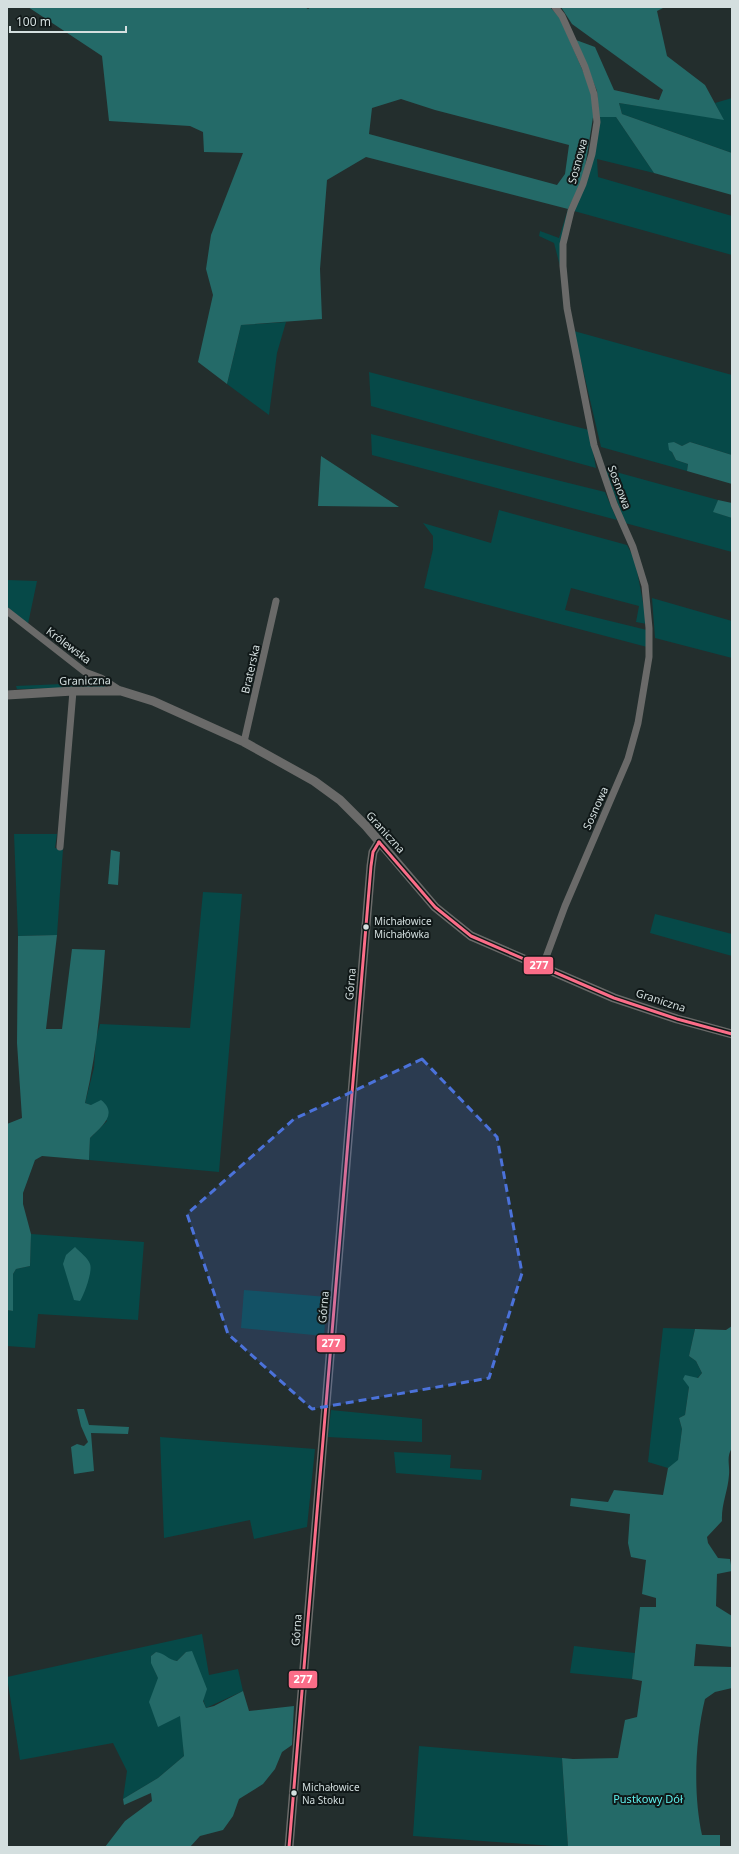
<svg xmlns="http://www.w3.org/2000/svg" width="739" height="1854" font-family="'Noto Sans',sans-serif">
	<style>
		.green { fill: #064948 }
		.forest { fill: #246a68; fill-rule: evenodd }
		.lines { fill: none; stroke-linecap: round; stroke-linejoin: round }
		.minor { stroke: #6a6a69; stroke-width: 7 }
		.tertiary { stroke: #6a6a69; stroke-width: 9 }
		.bus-1-casing { stroke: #101818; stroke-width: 6 }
		.bus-1 { stroke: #fb6d88; stroke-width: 3 }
		.marked { fill: #4b72da; fill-opacity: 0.2; stroke: #4b72da; stroke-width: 3; stroke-dasharray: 8 5; stroke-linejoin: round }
		.bus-dot { fill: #d4dfdf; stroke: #101818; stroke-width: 1.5 }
		.labels { text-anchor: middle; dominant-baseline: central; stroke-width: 4; stroke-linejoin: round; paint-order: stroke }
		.bus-label { font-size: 10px; fill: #d4dfdf; stroke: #101818; text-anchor: start }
		.street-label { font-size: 11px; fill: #d4dfdf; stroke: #101818 }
		.park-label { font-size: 11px; fill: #5ff0ed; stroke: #101818 }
		.line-badge { stroke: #101818; stroke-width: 1.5 }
		.badge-label { font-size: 11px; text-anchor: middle; font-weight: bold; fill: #fff }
	</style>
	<rect width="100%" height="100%" fill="#232e2d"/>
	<g class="green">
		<polygon points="732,98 732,153 622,114 619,103 723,119 715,103"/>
		<polygon points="599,117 616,117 654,173 597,159 598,177 732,216 732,255 574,211"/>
		<polygon points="568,209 570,210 561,270 554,243 539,236 540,231 559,238"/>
		<polygon points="286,322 277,353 269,415 227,384 241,325"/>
		<polygon points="574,331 732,375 732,455 690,442 682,446 674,442 672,452 676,460 688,464 687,471 601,447"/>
		<polygon points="369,372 589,430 596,468 371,406"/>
		<polygon points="371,434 605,492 617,520 372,455"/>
		<polygon points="605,469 718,500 714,512 732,518 732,552 625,523"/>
		<polygon points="499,510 627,545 635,560 647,624 636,622 639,606 571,588 565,610 647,630 647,647 424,588 433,549 433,536 423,523 491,543"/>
		<polygon points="7,580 37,581 28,624 7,607"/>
		<polygon points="652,598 732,621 732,658 655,638"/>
		<polygon points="85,677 104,684 105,687 17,689 16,686 86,683"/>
		<polygon points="14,834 57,834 55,848 63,849 57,935 18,936"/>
		<polygon points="203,892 242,894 219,1172 89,1160 90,1138 107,1121 91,1105 85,1103 94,1068 96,1038 100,1024 190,1028"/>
		<polygon points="655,914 732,934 732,956 650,933"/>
		<polygon points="31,1234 144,1242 138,1320 38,1314 35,1348 7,1346 7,1310 13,1311 13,1274 16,1269 30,1266"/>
		<polygon points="244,1290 327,1297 324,1336 241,1328"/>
		<polygon points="663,1328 695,1329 689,1356 696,1361 702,1373 689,1387 685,1415 679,1418 682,1429 678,1461 668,1468 648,1462"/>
		<polygon points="331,1410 422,1419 422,1442 328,1437"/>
		<polygon points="160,1437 315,1449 307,1527 254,1539 250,1520 164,1538"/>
		<polygon points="394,1452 451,1455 450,1468 482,1470 481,1480 396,1473"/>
		<path d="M202,1634L209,1675L238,1669L243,1691L206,1708L186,1652L177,1661L171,1660L156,1652L151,1656C153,1678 172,1695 180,1715C184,1727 183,1743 184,1756L158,1778L123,1799L127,1771L113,1743L20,1760L7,1677Z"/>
		<polygon points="574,1646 635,1653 632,1679 570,1673"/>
		<polygon points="419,1746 562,1758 568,1847 413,1836"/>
	</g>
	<g class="forest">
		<path d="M28,7H305L308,9L311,7H550L560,18L592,92L594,111L583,180L568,209L366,157L327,180L320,269L322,319L241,325L227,384L198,362L213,295L206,269L211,235L243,153L204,152L203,132L190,126L109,121L102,56ZM401,99L435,110L569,145L565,174L557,185L369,134L372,108Z"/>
		<polygon points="561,7 665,7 657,11 667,56 705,85 724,120 619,103 622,114 732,153 732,195 654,173 616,117 599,117 597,91 576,40 595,47 614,90 659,100 663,90 572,24"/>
		<polygon points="674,442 682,446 690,442 732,455 732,484 687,471 688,464 676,460 672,452 669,450 668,443"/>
		<polygon points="321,456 399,507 318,506"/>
		<polygon points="718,500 732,503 732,518 713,512"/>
		<polygon points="111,850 120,852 118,885 108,884"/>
		<path d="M57,935L46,1029H62L72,949L105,950C101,1002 97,1052 85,1103L91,1105L101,1100C119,1114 101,1127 90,1138L89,1160L42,1156L35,1160L23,1193V1204L31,1234L30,1266L16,1269L13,1274V1311L7,1310V1124L22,1118L17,1043L18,936Z"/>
		<path d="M75,1247C80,1252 88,1258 90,1264C93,1271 84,1295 80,1301L74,1300L63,1264L66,1255Z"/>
		<path d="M732,1326V1448C726,1457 730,1465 729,1475C728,1491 721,1505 722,1521L707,1537L708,1543L718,1558L730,1559L732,1571L717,1574L716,1606L732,1616V1647L696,1644L694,1666L732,1667V1688L715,1692L705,1699C695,1740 693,1794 702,1835H720V1847H568L562,1758L573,1759L618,1758L625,1720L637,1717L642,1681L632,1679L640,1607H656V1598L642,1594L646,1560L631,1557L628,1543L630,1514L570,1506L571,1498L608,1502L614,1490L663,1495L668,1468L678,1460L682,1429L679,1418L685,1415L689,1387L683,1379L685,1375L698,1378L702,1373L696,1361L689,1356L695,1329L726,1330Z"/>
		<polygon points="77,1409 84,1409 89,1425 129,1427 128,1434 91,1433 94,1471 74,1474 71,1447 77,1444 84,1446 88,1442 81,1426"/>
		<path d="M192,1651L207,1689L203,1701L206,1708L214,1706L243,1691L249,1711L294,1706L292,1745L282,1752L275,1769L263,1784L239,1799L233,1816L223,1830L200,1836L190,1847H105L125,1821L152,1801L151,1793L124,1805L123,1799L158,1778L184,1756L180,1716L158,1727L149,1702L158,1678L151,1663V1656L156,1652C165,1653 168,1660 177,1661L186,1652Z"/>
	</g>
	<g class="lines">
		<g class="minor">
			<polyline points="7,611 85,672 101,678 121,691"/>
			<polyline points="244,742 276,601"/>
			<polyline points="60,847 73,691"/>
			<polyline points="542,968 565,906 628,759 638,723 649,657 649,628 645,586 633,547 614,504 594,445 567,308 563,266 563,244 571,211 583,184 592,154 597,122 594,94 585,67 562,16 555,7"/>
		</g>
		<g class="tertiary">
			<polyline points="7,695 73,691 121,691 153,701 244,742 314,781 340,800 366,826 435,907 471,936 614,998 677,1019 732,1034"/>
			<polyline points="289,1847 371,866 373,852 379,842"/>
		</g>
		<defs>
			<g id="bus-1">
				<polyline points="379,842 435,907 471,936 614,998 677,1019 732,1034"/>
				<polyline points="289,1847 371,866 373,852 379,842"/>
			</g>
		</defs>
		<use href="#bus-1" class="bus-1-casing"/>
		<use href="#bus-1" class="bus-1"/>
	</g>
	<path class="marked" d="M422,1059L497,1137L522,1273L489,1378L312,1409L228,1334L187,1214L294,1119Z"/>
	<g class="bus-dot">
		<circle cx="366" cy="927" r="3.5"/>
		<circle cx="294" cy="1793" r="3.5"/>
	</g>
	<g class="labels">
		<g class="bus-label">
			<text x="374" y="921">Michałowice<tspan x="374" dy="13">Michałówka</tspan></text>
			<text x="302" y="1787">Michałowice<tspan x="302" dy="13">Na Stoku</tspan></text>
		</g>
		<g class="street-label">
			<text transform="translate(577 161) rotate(-75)">Sosnowa</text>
			<text transform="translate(620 487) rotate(69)">Sosnowa</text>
			<text transform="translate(69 645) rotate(37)">Królewska</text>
			<text transform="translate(250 669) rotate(-77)">Braterska</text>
			<text transform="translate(85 680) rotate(-1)">Graniczna</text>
			<text transform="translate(595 808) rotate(-66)">Sosnowa</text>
			<text transform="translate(386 832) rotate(48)">Graniczna</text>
			<text transform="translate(350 984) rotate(-85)">Górna</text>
			<text transform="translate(661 1000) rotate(18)">Graniczna</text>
			<text transform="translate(323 1307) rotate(-85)">Górna</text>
			<text transform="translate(296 1630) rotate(-86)">Górna</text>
		</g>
		<g class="park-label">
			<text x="648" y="1798">Pustkowy Dół</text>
		</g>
	</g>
	<g class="line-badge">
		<rect x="523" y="956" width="31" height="19" rx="4" fill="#fb6d88"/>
		<rect x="316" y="1334" width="30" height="19" rx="4" fill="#fb6d88"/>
		<rect x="288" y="1670" width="30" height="19" rx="4" fill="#fb6d88"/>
	</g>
	<g class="badge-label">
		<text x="539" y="969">277</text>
		<text x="331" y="1347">277</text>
		<text x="303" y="1683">277</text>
	</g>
	<rect width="739" height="1854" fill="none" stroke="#d4dfdf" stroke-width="16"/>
	<path d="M10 26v6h116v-6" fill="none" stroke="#d4dfdf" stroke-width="2"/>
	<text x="16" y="26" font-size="12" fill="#d4dfdf" stroke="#101818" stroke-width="3" paint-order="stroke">100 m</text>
</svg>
